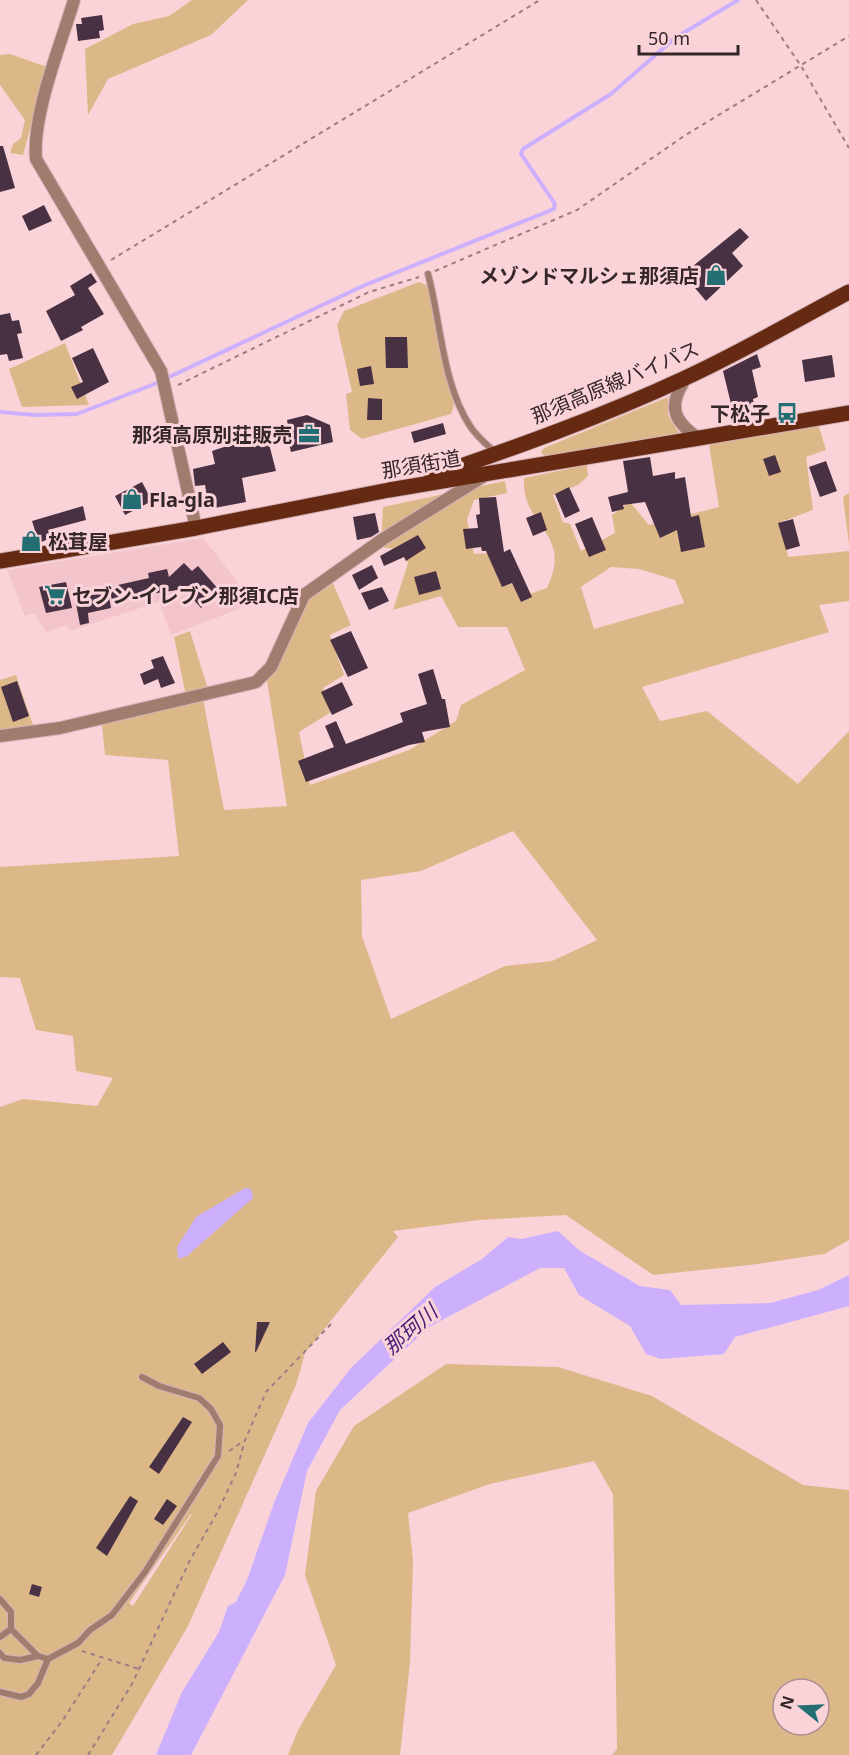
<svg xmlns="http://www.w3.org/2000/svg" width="849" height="1755" font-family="'Noto Sans','Noto Sans JP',sans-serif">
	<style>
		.built { fill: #f4c4cc }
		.green { fill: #dcb889; fill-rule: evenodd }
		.water { fill: #ccb0fd }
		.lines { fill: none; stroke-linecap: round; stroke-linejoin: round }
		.stream { stroke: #ccb0fd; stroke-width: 4 }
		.building { fill: #493144 }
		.lane-casing { stroke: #d3b0b6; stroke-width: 8 }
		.street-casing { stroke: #d3b0b6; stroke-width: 14 }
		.primary-casing { stroke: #d3b0b6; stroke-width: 17 }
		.path { stroke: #997e83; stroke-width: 2; stroke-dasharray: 4.5 4.5; stroke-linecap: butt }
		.lane { stroke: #a07c6f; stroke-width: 6 }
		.street { stroke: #a07c6f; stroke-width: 12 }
		.primary { stroke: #662a13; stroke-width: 15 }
		.labels { text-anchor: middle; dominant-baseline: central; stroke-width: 6; stroke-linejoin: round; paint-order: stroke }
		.poi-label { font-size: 20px; font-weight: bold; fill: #352629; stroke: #fad3d9; text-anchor: end }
		.street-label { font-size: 20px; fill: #352629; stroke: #fad3d9 }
		.water-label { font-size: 21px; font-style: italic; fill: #471e75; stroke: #fad3d9 }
	</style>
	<rect width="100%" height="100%" fill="#fad3d9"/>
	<polygon class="built" points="203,538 235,579 249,605 171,635 159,602 70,631 66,625 46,632 34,613 25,616 7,570"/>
	<g class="green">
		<polygon points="192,0 248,0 211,35 108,79 88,115 85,49 133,24 169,16"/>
		<polygon points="10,54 47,67 23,155 10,153 13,144 21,138 25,120 0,85 0,55"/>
		<polygon points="419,282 428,286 454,405 451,414 362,439 350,430 346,394 352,392 337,325 344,311"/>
		<polygon points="65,343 89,405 22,407 9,369"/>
		<polygon points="668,397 668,415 679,433 546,458 541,452 544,448"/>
		<path d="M798,426L819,427L826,450L806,457L813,510L781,522L788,557L849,551V601L819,605L829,632L642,687L660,721L707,711L798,784L849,731V1240L824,1254L750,1265L653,1275L566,1215L479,1220L393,1231L398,1237L305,1353L296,1385L187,1628L112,1755H0V1107L23,1099L97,1106L113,1078L76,1071L73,1036L36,1030L20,978L0,977V867L179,856L168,760L105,755L102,725L121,717L187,701L174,637L190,631L207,686L203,699L224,810L287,806L267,681L308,598L332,581L351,625L330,635L344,675L323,688L331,712L299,732L310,785L409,750L456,721L461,705L525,670L507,627H458L441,596L393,610L408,563L400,550L381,547L383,507L505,481L507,493L474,500L467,520L474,554L491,553L521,597L547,588C574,531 521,528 524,478L587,465L588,476L578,485L553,495L563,522L570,524L581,551L615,533L612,515L630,502L649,525L719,507L709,445L737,435ZM611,567L639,569L675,580L684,603L594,629L581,587ZM513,831L597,940L552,961L505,966L391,1019L362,936L361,880L421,871ZM191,1514H192L133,1606L129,1603Z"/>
		<polygon points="849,493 849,545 843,497"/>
		<polygon points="16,675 34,728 0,733 0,680"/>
		<path d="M446,1364L558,1367L652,1396L803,1485L849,1490V1755H612L617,1749L613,1494L594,1461L490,1484L408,1513L413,1560L410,1663L400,1755H288L298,1730L336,1665L305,1575L316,1491L354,1426ZM783,1689H819V1725H783Z"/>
	</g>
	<g class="water">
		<polygon points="245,1188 251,1189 253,1198 187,1256 178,1259 177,1247 196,1217"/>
		<polygon points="558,1231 580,1251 640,1286 670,1290 681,1305 770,1303 818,1290 849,1275 849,1306 735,1337 724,1354 661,1359 646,1354 630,1326 579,1295 564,1268 540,1268 429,1327 340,1410 307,1471 285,1575 191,1755 156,1755 182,1692 219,1632 228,1606 236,1602 247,1580 274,1503 308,1423 351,1368 435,1287 482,1259 508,1237 521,1239"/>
	</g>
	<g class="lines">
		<polyline class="stream" points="0,412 35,415 77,414 152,385 365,285 554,209 555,204 521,154 523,149 611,94 675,38 738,0"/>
	</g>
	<g class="building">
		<polygon points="102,15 104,30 99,31 100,38 78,41 76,24 82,24 81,18"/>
		<polygon points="0,146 3,146 15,188 0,192"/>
		<polygon points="44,205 52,221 29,231 22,216"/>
		<polygon points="740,228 749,237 732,253 743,266 706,301 695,288 700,283 688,270"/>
		<polygon points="91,273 97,282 88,288 104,314 81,327 83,330 61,341 46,311 75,295 70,286"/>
		<polygon points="10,313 12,321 19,320 22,333 17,334 23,358 9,361 7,354 0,355 0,315"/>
		<polygon points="385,337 407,337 408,368 386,368"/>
		<polygon points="93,348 109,382 77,399 71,387 83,382 72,358"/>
		<polygon points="757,354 761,367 752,370 758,397 753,399 756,416 742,419 738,406 732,408 723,371"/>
		<polygon points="832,355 835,377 805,382 802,360"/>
		<polygon points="371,366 374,384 360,386 357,369"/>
		<polygon points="368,398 382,399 382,420 367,420"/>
		<polygon points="307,415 330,425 333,442 291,452 285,426 288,426 287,420"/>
		<polygon points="443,423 446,434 414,443 411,432"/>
		<polygon points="268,440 276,471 242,478 246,502 209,509 205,485 195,486 193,469 215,464 212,451 227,446"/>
		<polygon points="775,455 781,472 769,476 763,459"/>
		<polygon points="650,457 653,476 675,472 675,479 685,477 691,517 699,515 705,547 681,552 677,530 660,538 645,502 623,505 624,509 612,512 608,497 628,492 623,461"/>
		<polygon points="826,461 837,491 820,497 809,467"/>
		<polygon points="142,482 152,501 125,515 115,496"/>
		<polygon points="569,487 580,511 565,518 555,494"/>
		<polygon points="496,497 504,552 510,549 532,597 521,602 512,583 502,587 486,551 482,551 481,547 466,549 463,529 478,528 476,515 480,514 479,498"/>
		<polygon points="83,506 86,520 48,530 51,538 39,543 32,521"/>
		<polygon points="541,512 547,530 533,536 526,518"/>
		<polygon points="375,513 379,532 371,537 357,540 353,517"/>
		<polygon points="592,517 606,550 589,557 575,524"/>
		<polygon points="793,519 800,546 786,550 778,523"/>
		<polygon points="418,535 426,548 406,561 404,557 384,566 380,556"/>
		<polygon points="184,563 192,571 198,566 220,591 201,608 184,589 112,600 109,587 149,578 148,573 167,569 169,577"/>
		<polygon points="372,565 378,578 359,590 352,575"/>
		<polygon points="436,571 441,589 419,595 414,577"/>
		<polygon points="66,582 72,608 46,613 39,587"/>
		<polygon points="382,587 389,601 369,610 361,593"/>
		<polygon points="108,592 111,608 88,613 89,623 80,625 75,598"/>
		<polygon points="351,631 368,668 348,677 330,640"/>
		<polygon points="163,656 175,683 161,688 158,679 144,685 140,674 154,668 151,660"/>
		<polygon points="433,669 442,699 445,699 450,727 422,732 425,742 409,745 306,782 298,761 334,747 325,726 336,721 346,744 403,722 400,713 427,704 418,674"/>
		<polygon points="17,681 29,716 13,722 1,687"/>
		<polygon points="342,682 353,705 332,715 321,692"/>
		<polygon points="257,1322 270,1322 256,1352 255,1352"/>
		<polygon points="223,1342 231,1352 202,1374 194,1364"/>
		<polygon points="183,1417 192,1422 159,1474 149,1467"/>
		<polygon points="130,1496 138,1501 107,1556 96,1548"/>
		<polygon points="167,1499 177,1506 163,1525 154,1519"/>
		<polygon points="32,1584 42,1587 39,1597 29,1594"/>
	</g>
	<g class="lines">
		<defs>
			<g id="lane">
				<path d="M428,274C441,322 442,383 470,426C476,436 487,445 496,453"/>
				<polyline points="0,1599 11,1612 11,1629 38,1656 48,1659"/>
				<polyline points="0,1637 11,1629"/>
				<polyline points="0,1653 4,1658 20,1660 38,1656"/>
				<polyline points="0,1692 21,1697 29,1694 38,1683 48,1659 78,1643 90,1630 112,1615 145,1572 218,1456 220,1425 211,1409 199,1398 159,1386 142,1377"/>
			</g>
			<g id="street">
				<path d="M74,0C61,44 32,114 36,159L161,371L196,528"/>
				<path d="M686,378C668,405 672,420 698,438"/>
				<polyline points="0,736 60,728 256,682 271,667 304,595 383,539 484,476"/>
			</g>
			<g id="primary">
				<path d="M432,476C517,447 601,417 683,379C740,353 794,321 849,292"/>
				<polyline points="0,561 196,528 389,490 849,413"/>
			</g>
		</defs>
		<use href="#lane" class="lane-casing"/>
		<use href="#street" class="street-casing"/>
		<use href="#primary" class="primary-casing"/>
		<g class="path">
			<polyline points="756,0 801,66 849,148"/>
			<polyline points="111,260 540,0"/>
			<polyline points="435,271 577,210 684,136 849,36"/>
			<polyline points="178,385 369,292 419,277"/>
			<polyline points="229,1451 244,1441"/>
			<polyline points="82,1651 139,1669"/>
			<polyline points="36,1755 63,1720 102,1659"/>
			<polyline points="88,1755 132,1684 190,1560 217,1513 236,1473 245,1440 266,1392 331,1324"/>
		</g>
		<use href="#lane" class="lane"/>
		<use href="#street" class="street"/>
		<use href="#primary" class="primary"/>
	</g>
	<defs>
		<symbol id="shop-bare" viewBox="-9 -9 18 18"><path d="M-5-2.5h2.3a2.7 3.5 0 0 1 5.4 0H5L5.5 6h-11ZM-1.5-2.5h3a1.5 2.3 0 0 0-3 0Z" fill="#226e72" stroke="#fad3d9" stroke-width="2.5" paint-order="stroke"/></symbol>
		<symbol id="bus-bare" viewBox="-9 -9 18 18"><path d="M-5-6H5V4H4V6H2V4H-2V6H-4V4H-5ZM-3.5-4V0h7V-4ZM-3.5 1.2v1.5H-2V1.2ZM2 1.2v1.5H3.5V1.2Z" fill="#226e72" stroke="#fad3d9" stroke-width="2.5" paint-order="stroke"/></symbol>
		<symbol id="office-bare" viewBox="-9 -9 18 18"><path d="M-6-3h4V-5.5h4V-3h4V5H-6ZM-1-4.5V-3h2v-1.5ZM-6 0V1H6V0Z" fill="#226e72" stroke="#fad3d9" stroke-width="2.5" paint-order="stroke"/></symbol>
		<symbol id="supermarket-bare" viewBox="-9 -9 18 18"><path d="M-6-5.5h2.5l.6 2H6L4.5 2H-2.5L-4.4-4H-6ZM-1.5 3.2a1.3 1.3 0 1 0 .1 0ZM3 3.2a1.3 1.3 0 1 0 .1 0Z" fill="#226e72" stroke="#fad3d9" stroke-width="2.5" paint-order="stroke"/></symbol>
	</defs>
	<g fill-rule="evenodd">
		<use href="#shop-bare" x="701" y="260" width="30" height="30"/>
		<use href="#bus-bare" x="772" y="398" width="30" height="30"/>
		<use href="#office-bare" x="294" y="419" width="30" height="30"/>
		<use href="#shop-bare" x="117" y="484" width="30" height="30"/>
		<use href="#shop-bare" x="16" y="526" width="30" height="30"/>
		<use href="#supermarket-bare" x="40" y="580" width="30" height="30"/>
	</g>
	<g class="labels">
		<g class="poi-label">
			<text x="699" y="275">メゾンドマルシェ那須店</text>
			<text x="770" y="413">下松子</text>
			<text x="292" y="434">那須高原別荘販売</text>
			<text x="149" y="499" text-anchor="start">Fla-gla</text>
			<text x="48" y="541" text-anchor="start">松茸屋</text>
			<text x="72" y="595" text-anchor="start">セブン-イレブン那須IC店</text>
		</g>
		<g class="street-label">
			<text transform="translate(615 382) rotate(-23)">那須高原線バイパス</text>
			<text transform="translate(421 464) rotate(-10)">那須街道</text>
		</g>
		<g class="water-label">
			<text transform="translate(410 1329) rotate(-41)">那珂川</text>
		</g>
	</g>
	<g transform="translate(801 1707) rotate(288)"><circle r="28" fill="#fad3d9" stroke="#ab8e93" stroke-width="1.5"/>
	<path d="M0-4.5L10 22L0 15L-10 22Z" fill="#226e72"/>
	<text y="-9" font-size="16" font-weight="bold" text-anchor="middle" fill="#352629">N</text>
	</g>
	<path d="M639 45v9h99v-9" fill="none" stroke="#352629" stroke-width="3"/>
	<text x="648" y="45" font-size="18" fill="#352629" stroke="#fad3d9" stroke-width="4.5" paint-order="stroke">50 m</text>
</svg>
